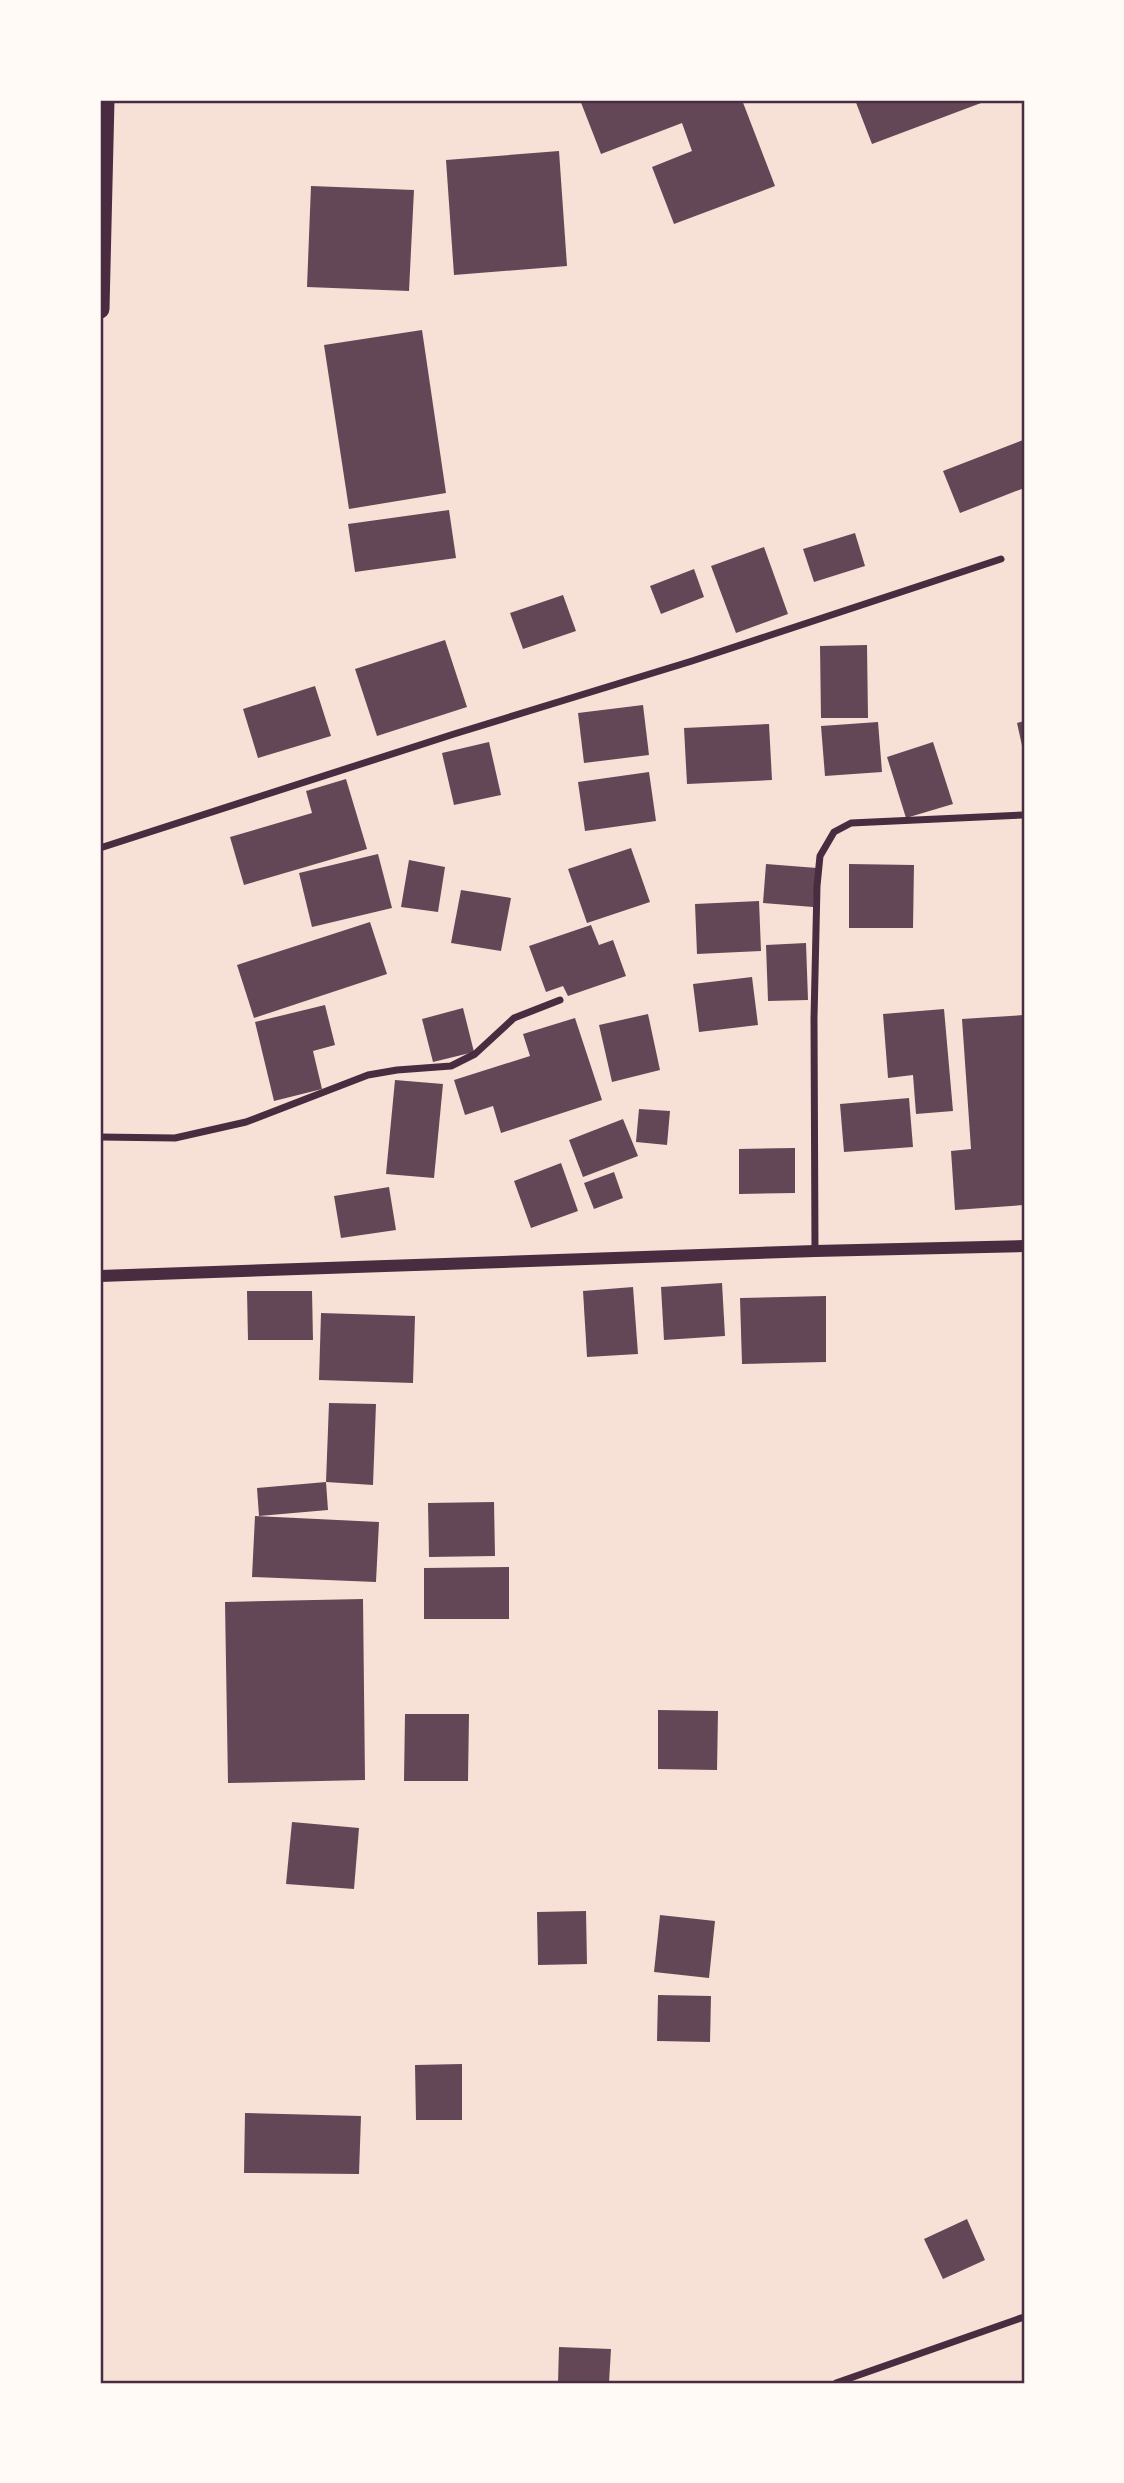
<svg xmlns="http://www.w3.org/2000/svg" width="1124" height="2483" font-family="'IBM Plex Serif',serif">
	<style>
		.building { fill: #644757 }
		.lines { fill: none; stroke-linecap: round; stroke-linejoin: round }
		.minor { stroke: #4a2c40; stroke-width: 7 }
		.tertiary { stroke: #4a2c40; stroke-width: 12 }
		.trunk { stroke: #4a2c40; stroke-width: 19 }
		.neatline { fill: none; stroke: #4a2c40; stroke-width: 2.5 }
	</style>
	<rect width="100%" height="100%" fill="#f7e1d7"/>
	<g class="building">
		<polygon points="580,100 742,100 775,186 674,224 652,167 692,151 682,123 601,154"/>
		<polygon points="855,100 989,100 872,144"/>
		<polygon points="559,151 567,266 454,275 446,160"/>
		<polygon points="311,186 414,190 409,291 307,287"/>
		<polygon points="422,330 446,493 349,509 324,345"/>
		<polygon points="1023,440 1024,488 960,513 943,471"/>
		<polygon points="449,510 456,558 355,572 348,524"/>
		<polygon points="855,533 865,566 814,582 803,549"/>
		<polygon points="764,547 788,614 736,633 711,566"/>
		<polygon points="694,569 704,597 661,614 650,586"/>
		<polygon points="563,595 576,631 523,649 510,613"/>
		<polygon points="445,640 467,707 377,736 355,669"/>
		<polygon points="867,645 868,718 821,718 820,646"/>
		<polygon points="315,686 331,736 258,758 243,709"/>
		<polygon points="643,705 649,755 584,763 578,713"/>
		<polygon points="1024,721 1024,750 1023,750 1017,723"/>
		<polygon points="878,722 882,772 825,776 821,726"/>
		<polygon points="769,724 772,780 687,784 684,728"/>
		<polygon points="489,742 501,795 454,805 442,753"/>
		<polygon points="933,742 953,804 906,818 887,757"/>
		<polygon points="649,772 656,821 585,831 578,782"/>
		<polygon points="346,779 367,849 244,885 230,837 312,813 306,791"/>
		<polygon points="631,848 650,902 587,923 568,869"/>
		<polygon points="378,854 392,908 312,927 299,873"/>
		<polygon points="409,860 445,867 438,912 401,907"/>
		<polygon points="766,864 817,868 813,907 763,903"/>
		<polygon points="849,864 914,865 913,928 849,928"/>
		<polygon points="461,890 511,898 501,951 451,943"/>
		<polygon points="759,901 761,951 697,954 695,904"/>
		<polygon points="370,922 387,974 254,1018 237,965"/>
		<polygon points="591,925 599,945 613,940 626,976 568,996 563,986 546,992 529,946"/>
		<polygon points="806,943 808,1000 768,1001 766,945"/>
		<polygon points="752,977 758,1025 699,1032 693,984"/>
		<polygon points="325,1005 335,1045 313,1051 322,1089 274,1101 255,1022"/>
		<polygon points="463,1008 474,1052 433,1062 422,1019"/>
		<polygon points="944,1009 953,1111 916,1114 913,1075 888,1078 883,1014"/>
		<polygon points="648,1014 660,1070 612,1082 599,1025"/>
		<polygon points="1024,1015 1024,1205 955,1210 951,1151 971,1149 962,1019"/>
		<polygon points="575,1018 602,1100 501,1133 493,1106 465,1115 454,1080 530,1056 523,1034"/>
		<polygon points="395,1080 443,1084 434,1178 386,1174"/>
		<polygon points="909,1098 913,1147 844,1152 840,1104"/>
		<polygon points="639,1109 670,1111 667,1145 636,1142"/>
		<polygon points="623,1119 638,1156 583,1177 569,1140"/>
		<polygon points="795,1148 795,1193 739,1194 739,1149"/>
		<polygon points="561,1163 578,1211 531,1228 514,1181"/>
		<polygon points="614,1172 623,1198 594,1209 584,1183"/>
		<polygon points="389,1187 396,1230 341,1238 334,1196"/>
		<polygon points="722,1283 725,1336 664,1340 661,1287"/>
		<polygon points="633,1287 638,1354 587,1357 583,1291"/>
		<polygon points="247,1291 312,1291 313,1340 248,1340"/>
		<polygon points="826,1296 826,1362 742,1364 740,1298"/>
		<polygon points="321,1313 415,1316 413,1383 319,1380"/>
		<polygon points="329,1403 376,1404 373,1485 326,1482"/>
		<polygon points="326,1482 328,1510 259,1516 257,1488"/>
		<polygon points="494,1502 495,1556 429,1557 428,1503"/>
		<polygon points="255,1516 379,1522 376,1582 252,1577"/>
		<polygon points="509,1567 509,1619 424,1619 424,1568"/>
		<polygon points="363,1599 365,1780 228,1783 225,1602"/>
		<polygon points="658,1710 718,1711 717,1770 658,1769"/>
		<polygon points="405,1714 469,1714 468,1781 404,1781"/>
		<polygon points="292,1822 359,1828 354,1889 286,1884"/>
		<polygon points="586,1911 587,1964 538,1965 537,1912"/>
		<polygon points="660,1915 715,1921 709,1978 654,1972"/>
		<polygon points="658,1995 711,1996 710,2042 657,2041"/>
		<polygon points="462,2064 462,2120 416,2120 415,2065"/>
		<polygon points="245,2113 361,2116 359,2174 244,2173"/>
		<polygon points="967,2219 985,2260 943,2279 924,2239"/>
		<polygon points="559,2347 611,2349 609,2383 558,2383"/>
	</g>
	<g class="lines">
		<g class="minor">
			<polyline points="100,848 454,734 692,661 1001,559"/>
			<polyline points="100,1137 175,1138 246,1122 368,1075 397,1070 451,1066 475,1054 514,1018 560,1000"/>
			<polyline points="815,1251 814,1019 817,886 820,856 834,832 851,823 1024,815"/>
			<polyline points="836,2383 1024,2317"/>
		</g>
		<polyline class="tertiary" points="100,1276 815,1251 1024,1246"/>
		<polyline class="trunk" points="100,309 105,100"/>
	</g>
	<rect width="1124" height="2483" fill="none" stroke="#fffaf5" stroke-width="203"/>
	<rect x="102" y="102" width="921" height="2280" class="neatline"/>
</svg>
